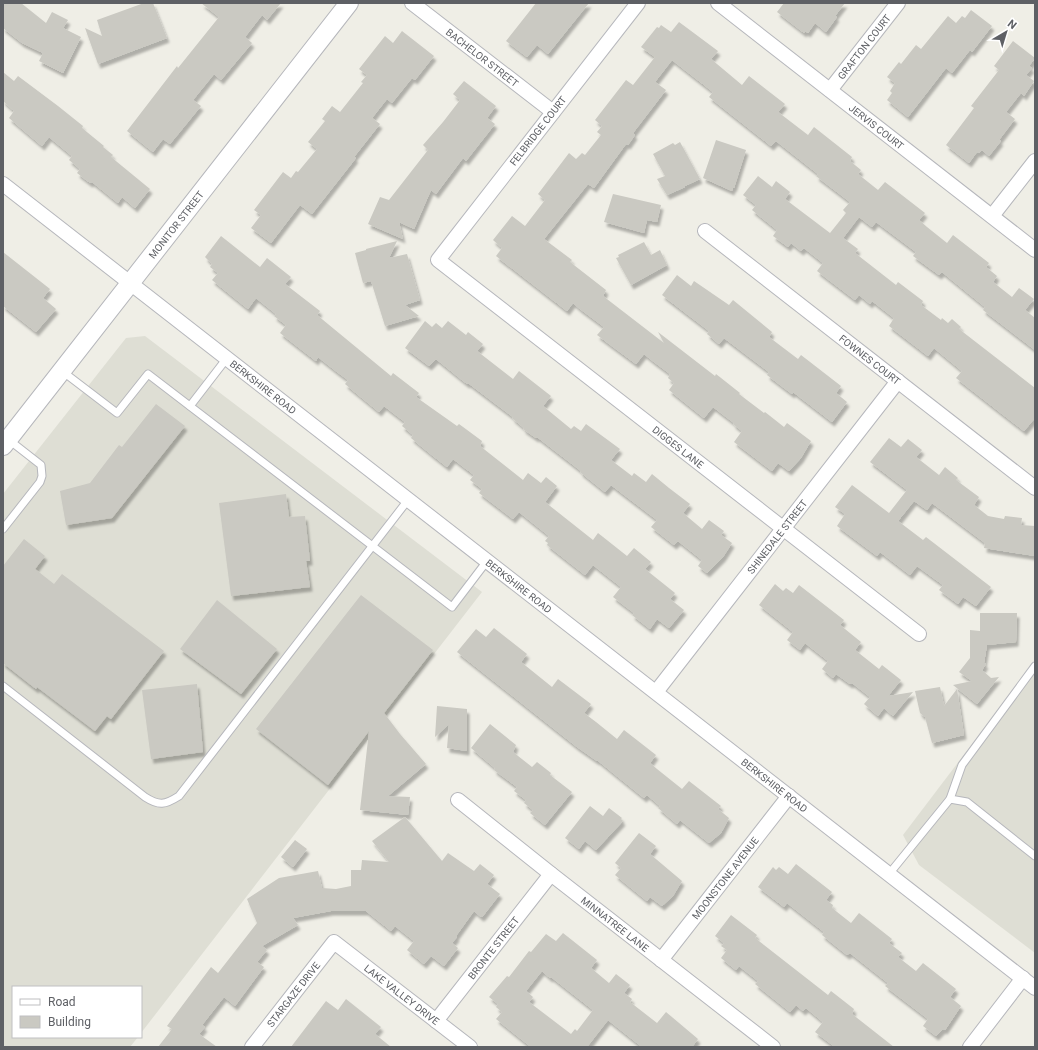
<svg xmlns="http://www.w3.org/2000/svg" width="1038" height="1050" font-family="Roboto,sans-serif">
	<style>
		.education { fill: #deded4 }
		.building { fill: #cac9c2; fill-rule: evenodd; filter: url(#shadow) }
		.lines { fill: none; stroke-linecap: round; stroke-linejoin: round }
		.service-casing { stroke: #b6b7bc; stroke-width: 9 }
		.minor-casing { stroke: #b6b7bc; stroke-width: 16 }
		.tertiary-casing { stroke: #b6b7bc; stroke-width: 20 }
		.service { stroke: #fff; stroke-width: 7 }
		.minor { stroke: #fff; stroke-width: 14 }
		.tertiary { stroke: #fff; stroke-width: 18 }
		.labels { text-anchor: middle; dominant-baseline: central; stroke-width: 3.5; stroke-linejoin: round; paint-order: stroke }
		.street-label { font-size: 10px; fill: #5e6065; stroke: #fff }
	</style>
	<defs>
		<filter id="shadow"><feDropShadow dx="2.5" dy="4.5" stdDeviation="1" flood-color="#0004"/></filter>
	</defs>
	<rect width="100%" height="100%" fill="#efeee6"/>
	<g class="education">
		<polygon points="145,336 482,592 141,1033 141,987 13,987 13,1037 138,1037 130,1047 3,1047 3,494 126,338"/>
		<polygon points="1035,661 1035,953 919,865 903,835"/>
	</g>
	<g class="building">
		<polygon points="3,3 21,3 46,23 52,12 68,20 63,28 81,37 63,73 39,61 43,53 22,43 3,28"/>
		<polygon points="144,3 153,3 167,38 98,64 85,28 102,36 97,20"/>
		<polygon points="201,3 281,3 267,20 262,15 245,37 252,43 221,80 214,74 193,100 201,106 170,144 163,139 153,152 127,131 177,66 178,68 219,17"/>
		<polygon points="536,3 589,3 548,54 537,45 527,57 506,41"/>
		<polygon points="784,3 845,3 835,16 837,17 826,32 815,23 808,33 805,31 804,33 777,12"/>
		<polygon points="971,10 992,26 972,52 970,50 952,73 946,68 908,117 887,100 892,93 890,91 895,83 887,77 899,62 901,64 916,45 921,49 948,16 956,23 962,16 965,18"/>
		<polygon points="679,22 718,51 711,59 742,85 749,76 785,104 778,112 808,135 814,127 852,157 850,161 861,170 858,174 878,190 885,182 925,213 919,220 927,227 947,243 953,235 989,263 986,267 997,276 993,282 1012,297 1019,288 1034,299 1025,310 1035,318 1035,350 983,310 985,307 942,272 939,275 913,256 916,252 876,222 872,227 859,217 843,238 858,249 855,253 896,285 898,282 923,301 921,305 941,320 942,318 948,323 952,319 961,327 959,329 1035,388 1035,418 1024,431 956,378 962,371 934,348 928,356 889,326 894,318 872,301 870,304 859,295 855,300 817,271 823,263 804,248 801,251 791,243 788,247 773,236 777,230 752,210 756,205 743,195 758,176 772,187 776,181 790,192 785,199 830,233 846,213 843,210 850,202 816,176 818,174 776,141 771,146 709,97 713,92 672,60 655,82 666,90 633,133 635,135 628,145 626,144 594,188 588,184 544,239 572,260 570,262 606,290 603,296 664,343 658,332 715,376 716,374 740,393 739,394 764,413 765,412 784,427 787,423 811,441 801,458 789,471 778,463 772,471 734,442 742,431 733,424 734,423 713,407 704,418 669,390 674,383 668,378 670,374 654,362 644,354 636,364 597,335 604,327 580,309 573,303 567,311 496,256 502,248 493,240 512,216 525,226 545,200 538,194 569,153 576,159 582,153 585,155 601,135 597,132 602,126 595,120 626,80 633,85 655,57 641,47 657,27 659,28 661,25 671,32"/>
		<polygon points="402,31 434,56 415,80 412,78 392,103 387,99 372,118 380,124 354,157 356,158 312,214 300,205 271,243 251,228 261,215 254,210 283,172 291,178 296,171 298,172 317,149 308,142 325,121 322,119 332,106 340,112 363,83 361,82 367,75 359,69 385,36 393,43"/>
		<polygon points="1013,41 1035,58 1029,66 1032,68 1026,75 1034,81 1024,96 1021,93 1006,112 1015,119 999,140 1001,141 989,156 982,150 979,153 977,152 969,163 946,145 974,108 971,106 999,70 994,66"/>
		<polygon points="3,72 14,81 18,76 58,106 83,126 82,128 104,146 103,147 113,155 111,157 150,189 135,208 122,197 118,203 92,182 90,183 77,173 80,169 69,160 72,156 49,137 42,146 9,118 14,111 3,101"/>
		<polygon points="464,81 496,106 487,118 495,124 466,161 463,158 436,194 431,190 414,229 399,222 403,239 368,224 380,197 389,200 428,150 423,145 443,122 460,100 453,94"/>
		<polygon points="716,140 746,150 734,188 733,187 732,191 703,178"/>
		<polygon points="680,142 700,179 685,186 685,187 667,195 657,179 665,176 653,154 673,143 675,145"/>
		<polygon points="613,194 661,205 657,222 647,220 644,233 604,222"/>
		<polygon points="221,236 260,267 267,258 291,277 285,284 320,311 317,315 391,376 393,373 419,393 416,397 457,426 459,424 482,441 480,446 523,480 528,473 541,483 546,477 557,486 545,502 593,540 598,533 627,556 634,548 651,562 645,569 675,593 670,599 684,610 669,628 657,619 650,629 632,615 634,613 613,597 621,587 593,565 585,575 547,545 548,543 545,541 549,536 519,512 513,519 479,493 482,489 470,480 474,475 453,459 447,467 433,456 411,438 413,435 402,426 405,422 384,406 379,412 345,384 348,380 337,372 318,357 316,361 280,333 286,325 274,316 276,314 256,298 248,309 212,280 218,273 210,267 212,264 205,257"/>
		<polygon points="397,241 389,258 407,254 420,300 405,305 419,316 385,326 371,281 363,283 355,253 366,250 366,249"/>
		<polygon points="644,242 651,255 660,250 667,265 631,285 616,258 619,257 618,255"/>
		<polygon points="3,252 50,289 43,298 56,309 36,332 3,306"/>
		<polygon points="677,275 691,286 694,281 729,305 733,300 772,332 769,337 798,359 801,355 841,386 836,393 847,402 832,422 793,392 792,394 767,375 769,372 724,338 719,344 707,334 709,331 662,295"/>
		<polygon points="425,321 432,327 436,323 442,328 448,321 466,335 468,332 483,344 477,351 513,379 519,371 551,396 543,406 571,429 574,426 581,431 586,424 620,449 611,460 632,476 634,473 646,482 652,474 669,488 690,504 683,513 702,529 709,520 724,531 721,535 732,543 723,557 707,573 698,566 702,560 678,541 674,545 651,527 657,520 611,485 605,492 580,472 581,471 537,437 536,438 523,429 524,428 512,418 513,417 468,383 467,384 436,359 429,366 405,348"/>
		<polygon points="156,404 185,426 112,518 66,525 60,491 90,483 119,445 122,447"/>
		<polygon points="889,438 901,447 908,439 922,450 916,457 939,475 945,467 958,478 956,480 979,497 974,505 988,516 1004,519 1005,516 1022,518 1021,525 1035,526 1035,556 984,548 985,543 932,503 927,510 914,501 898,521 923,540 926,537 991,587 976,606 963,597 958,604 939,590 943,585 917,566 910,575 880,552 877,556 837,526 845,514 835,507 852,485 889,513 907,490 870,462"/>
		<polygon points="286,494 289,517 305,516 310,561 306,561 310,587 231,596 219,503"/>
		<polygon points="24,539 45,556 35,569 54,584 62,574 164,651 111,719 107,716 95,731 37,687 36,689 3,663 3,566"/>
		<polygon points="775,584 783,591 786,588 793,593 799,585 844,620 840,625 861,642 855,650 879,669 882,665 901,680 888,696 913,692 893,716 884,708 878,716 864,704 870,697 852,683 850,684 836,674 833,678 822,669 828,661 805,643 800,650 787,640 793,632 759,605"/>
		<polygon points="361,595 433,650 384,713 400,734 426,764 388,796 410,797 408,815 360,810 369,731 328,785 256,729"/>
		<polygon points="217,600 277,649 241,694 180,649"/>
		<polygon points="980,613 1017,613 1016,642 987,645 984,663 986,664 982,670 991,678 999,677 977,704 953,685 972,681 959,672 970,658 970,630 980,631"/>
		<polygon points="494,628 527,654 521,662 552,687 558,679 591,704 584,713 596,722 617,739 624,730 656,755 650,763 657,769 682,789 689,781 721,806 718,809 729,818 721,833 709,843 680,820 677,824 658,808 660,806 647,795 644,798 597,760 597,761 577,747 457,652 476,629 486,637"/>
		<polygon points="197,684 203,752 151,759 142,690"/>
		<polygon points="940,687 944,706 957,689 964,735 932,743 925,717 920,713 915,691"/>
		<polygon points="437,706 467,709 467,751 447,748 449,724 435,737"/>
		<polygon points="490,724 516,745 513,752 532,767 537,762 551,773 550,775 572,792 545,825 530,813 533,810 524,803 526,800 514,791 517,787 494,770 495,768 471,748"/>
		<polygon points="590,806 603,816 609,808 622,818 621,819 623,821 596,850 585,841 579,849 565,838"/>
		<polygon points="405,817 442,861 448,853 474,871 480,864 494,875 487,884 500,894 483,916 481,917 474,911 456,936 457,937 452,943 458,948 444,966 431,956 424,964 407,950 414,941 395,926 391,931 366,911 331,911 293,918 298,925 262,946 267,950 257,962 264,967 235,1006 224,997 202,1025 205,1027 199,1034 217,1047 158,1047 172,1029 167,1026 211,967 218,973 257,923 247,899 279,878 318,871 322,888 336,889 351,886 351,870 361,870 362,860 389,862 372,841"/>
		<polygon points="639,833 656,846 650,854 682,881 673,896 662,906 650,897 647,901 615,875 621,868 615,863"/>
		<polygon points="295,840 307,849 293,867 281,857"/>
		<polygon points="796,864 832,892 826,900 833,905 832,908 851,923 859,913 892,939 889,943 902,953 898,957 916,971 923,963 956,989 950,997 961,1006 945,1030 943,1029 936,1036 923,1026 928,1019 885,986 888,983 850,953 847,955 822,935 824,932 787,903 784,907 758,887 773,867 776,870 779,867 788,874"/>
		<polygon points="731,915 757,935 755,938 828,995 831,991 854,1009 852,1014 894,1047 835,1047 815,1032 823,1022 806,1008 803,1011 796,1005 790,1012 755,984 758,981 739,966 736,970 721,958 727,950 721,946 724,943 715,936"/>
		<path d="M563,933L597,960L591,968L609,983L616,974L630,985L624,993L632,999L630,1002L657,1023L666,1012L698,1039L692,1047H642L608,1020L587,1047H531L496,1019L502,1012L496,1007L498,1004L489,997L507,976L509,977L529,951L531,952L546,934L556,941ZM542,971L550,978L551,977L593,1010L577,1031L575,1029L571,1034L529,1002L533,997L526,991Z"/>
		<polygon points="346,999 381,1027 375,1034 391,1047 291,1047 326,1001 338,1010"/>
	</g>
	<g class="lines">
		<defs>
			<g id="service">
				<polyline points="62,371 117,413 148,374 452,607 487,561"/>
				<polyline points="190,406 227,358"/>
				<polyline points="3,529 40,482 42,476 41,465 9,440"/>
				<path d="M3,686L145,797C159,806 165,805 179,796L408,500"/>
				<polyline points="950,799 962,765 1035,666"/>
				<polyline points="889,874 950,799 967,802 1035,856"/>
			</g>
			<g id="minor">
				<path id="s1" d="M412,3L553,112"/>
				<path id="s2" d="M638,3L438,260L919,634"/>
				<path id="s3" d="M718,3L1035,250"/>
				<path id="s4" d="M830,90L898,3"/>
				<path id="s5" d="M3,184L1035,988"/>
				<polyline points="992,216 1035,161"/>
				<path id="s6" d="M705,231L1035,488"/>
				<path id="s7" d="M656,692L898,381"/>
				<path id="s8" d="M458,800L551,874L773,1047"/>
				<path id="s9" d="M661,960L789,796"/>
				<path id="s10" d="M436,1021L551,874"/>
				<path id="s11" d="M252,1047L334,942L470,1047"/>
				<polyline points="970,1047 1023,978"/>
			</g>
			<g id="tertiary">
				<path id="s12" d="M3,446L349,3"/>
			</g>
		</defs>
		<use href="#service" class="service-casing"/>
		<use href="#minor" class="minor-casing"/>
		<use href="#tertiary" class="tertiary-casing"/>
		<use href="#service" class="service"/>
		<use href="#minor" class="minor"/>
		<use href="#tertiary" class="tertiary"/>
	</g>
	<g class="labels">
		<g class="street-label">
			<text stroke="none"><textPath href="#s4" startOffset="55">GRAFTON COURT</textPath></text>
			<text stroke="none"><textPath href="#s1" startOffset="89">BACHELOR STREET</textPath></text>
			<text stroke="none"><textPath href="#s3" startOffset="201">JERVIS COURT</textPath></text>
			<text transform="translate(538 131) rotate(-52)">FELBRIDGE COURT</text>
			<text stroke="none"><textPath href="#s12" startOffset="281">MONITOR STREET</textPath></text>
			<text stroke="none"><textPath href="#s6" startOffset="209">FOWNES COURT</textPath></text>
			<text stroke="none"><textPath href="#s5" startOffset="330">BERKSHIRE ROAD</textPath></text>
			<text stroke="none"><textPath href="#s2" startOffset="630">DIGGES LANE</textPath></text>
			<text stroke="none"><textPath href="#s7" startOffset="197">SHINEDALE STREET</textPath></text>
			<text stroke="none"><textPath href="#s5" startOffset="654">BERKSHIRE ROAD</textPath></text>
			<text stroke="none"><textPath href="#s5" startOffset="978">BERKSHIRE ROAD</textPath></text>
			<text stroke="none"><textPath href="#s9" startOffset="104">MOONSTONE AVENUE</textPath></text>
			<text stroke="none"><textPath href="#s8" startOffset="200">MINNATREE LANE</textPath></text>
			<text stroke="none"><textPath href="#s10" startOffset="93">BRONTE STREET</textPath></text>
			<text stroke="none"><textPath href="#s11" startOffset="67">STARGAZE DRIVE</textPath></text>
			<text stroke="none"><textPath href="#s11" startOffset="219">LAKE VALLEY DRIVE</textPath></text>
		</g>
	</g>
	<rect width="1038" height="1050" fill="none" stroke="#5e6065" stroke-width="8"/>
	<rect x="12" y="986" width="130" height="52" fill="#ffffff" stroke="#bfbfc1"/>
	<rect x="20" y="999" width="20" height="6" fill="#ffffff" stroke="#bfbfc1"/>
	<text x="48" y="1006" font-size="12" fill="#5e6065">Road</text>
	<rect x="20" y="1016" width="20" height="12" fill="#cac9c2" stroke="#bfbfc1"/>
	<text x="48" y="1026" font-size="12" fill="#5e6065">Building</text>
	<g transform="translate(1006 32) rotate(38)" stroke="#ffffff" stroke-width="3" paint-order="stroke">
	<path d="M0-3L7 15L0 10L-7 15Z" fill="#5e6065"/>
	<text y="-6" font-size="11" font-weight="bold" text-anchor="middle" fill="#5e6065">N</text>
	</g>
</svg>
